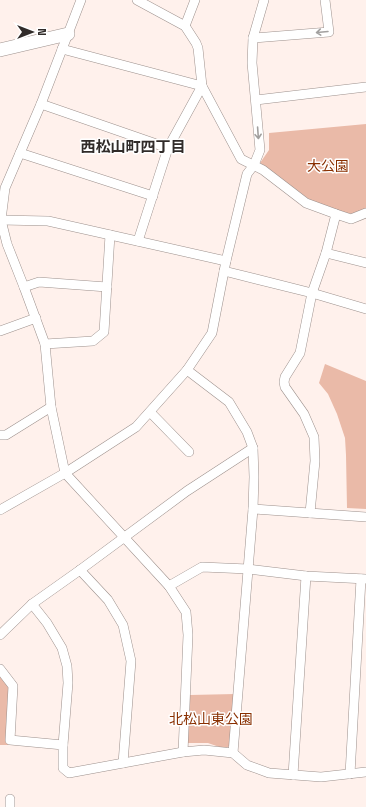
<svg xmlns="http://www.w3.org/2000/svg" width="366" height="807" font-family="'Space Grotesk','Noto Sans JP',sans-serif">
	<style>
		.green { fill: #eabaa8 }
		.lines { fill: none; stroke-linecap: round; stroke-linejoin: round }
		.street-casing { stroke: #9d918d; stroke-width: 10 }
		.secondary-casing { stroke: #9d918d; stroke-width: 14 }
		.street { stroke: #fff; stroke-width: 9 }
		.secondary { stroke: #fff; stroke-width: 13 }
		.oneway { stroke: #a2a09f }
		.labels { text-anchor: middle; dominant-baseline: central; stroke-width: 3; stroke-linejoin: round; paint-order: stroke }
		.park-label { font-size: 14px; fill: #892f00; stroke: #fff }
		.neighbourhood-label { font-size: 15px; font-weight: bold; fill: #302b29; stroke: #fff }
	</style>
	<rect width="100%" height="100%" fill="#fff1ec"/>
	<g class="green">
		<polygon points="366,124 366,209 356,214 341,213 310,200 260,163 269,150 269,133"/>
		<polygon points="325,364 366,381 366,509 347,508 346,455 345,438 337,414 328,394 319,383"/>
		<polygon points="0,675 12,688 8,745 0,745"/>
		<polygon points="235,694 232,744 225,749 208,743 187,743 190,695"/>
	</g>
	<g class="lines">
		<defs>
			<g id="street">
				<polyline points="81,0 41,104 5,188 1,220 7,244 24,287 45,344 51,407 65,473 169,586 186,612 188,635 183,752"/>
				<polyline points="137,0 185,26 196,43 198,48 202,86 241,159 263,170 306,203 336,214 351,219 366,213"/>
				<polyline points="185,26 195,0"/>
				<polyline points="253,38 329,32 325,0"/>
				<polyline points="62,49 202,86"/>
				<polyline points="256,100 366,87"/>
				<polyline points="41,104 168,148"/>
				<polyline points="20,153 153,196"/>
				<polyline points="1,220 48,221 226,261"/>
				<polyline points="138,241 168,148 202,86"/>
				<polyline points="326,253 366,263"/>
				<polyline points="224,271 312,293 366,309"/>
				<polyline points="24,287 39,282 107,287"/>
				<polyline points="0,331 36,318"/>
				<polyline points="45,344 93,341 104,332 110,235"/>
				<polyline points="187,370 229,402 247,432 253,448 254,477 253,509 233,753"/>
				<polyline points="150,412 189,452"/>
				<polyline points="0,435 6,435 51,407"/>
				<polyline points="253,509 366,517"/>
				<polyline points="0,510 65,473 136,427 187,370 212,333 226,261 247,174 254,165 260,150 252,63 253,38 264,0"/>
				<polyline points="310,513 315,461 314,437 304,414 285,387 284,382 285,377 300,353 312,293 326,253 336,214"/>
				<polyline points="80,570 108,600 123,625 131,661 123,763"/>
				<polyline points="169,586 202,567 248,569 306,576 366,579"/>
				<polyline points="32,604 47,623 62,648 67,666 68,683 63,745"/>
				<polyline points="0,635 32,604 80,570 187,491 253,448"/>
				<polyline points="0,669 13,686 10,740 63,745 63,768 69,773 183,752 204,750 233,753 247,765 269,773 321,777 366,772"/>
				<polyline points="350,774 361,579"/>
				<polyline points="293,775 306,576"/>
				<polyline points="10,799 10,807"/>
			</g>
			<polyline id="secondary" points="0,50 68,34"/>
		</defs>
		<use href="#street" class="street-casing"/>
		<use href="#secondary" class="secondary-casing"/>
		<use href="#street" class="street"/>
		<use href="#secondary" class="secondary"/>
	</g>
	<defs><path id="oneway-shaft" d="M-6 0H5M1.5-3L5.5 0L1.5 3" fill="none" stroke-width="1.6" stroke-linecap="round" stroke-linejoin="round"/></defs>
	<g class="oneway">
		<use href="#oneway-shaft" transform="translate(322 32) rotate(175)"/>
		<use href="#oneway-shaft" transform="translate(258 133) rotate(86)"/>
	</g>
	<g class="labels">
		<g class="park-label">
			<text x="328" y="166">大公園</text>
			<text x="211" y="719">北松山東公園</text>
		</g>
		<g class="neighbourhood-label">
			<text x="133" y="146">西松山町四丁目</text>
		</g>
	</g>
	<g transform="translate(32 32) rotate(90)" stroke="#ffffff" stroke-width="3" paint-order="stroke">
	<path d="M0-3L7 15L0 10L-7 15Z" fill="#302b29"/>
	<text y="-6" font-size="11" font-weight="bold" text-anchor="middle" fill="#302b29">N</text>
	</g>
</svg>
